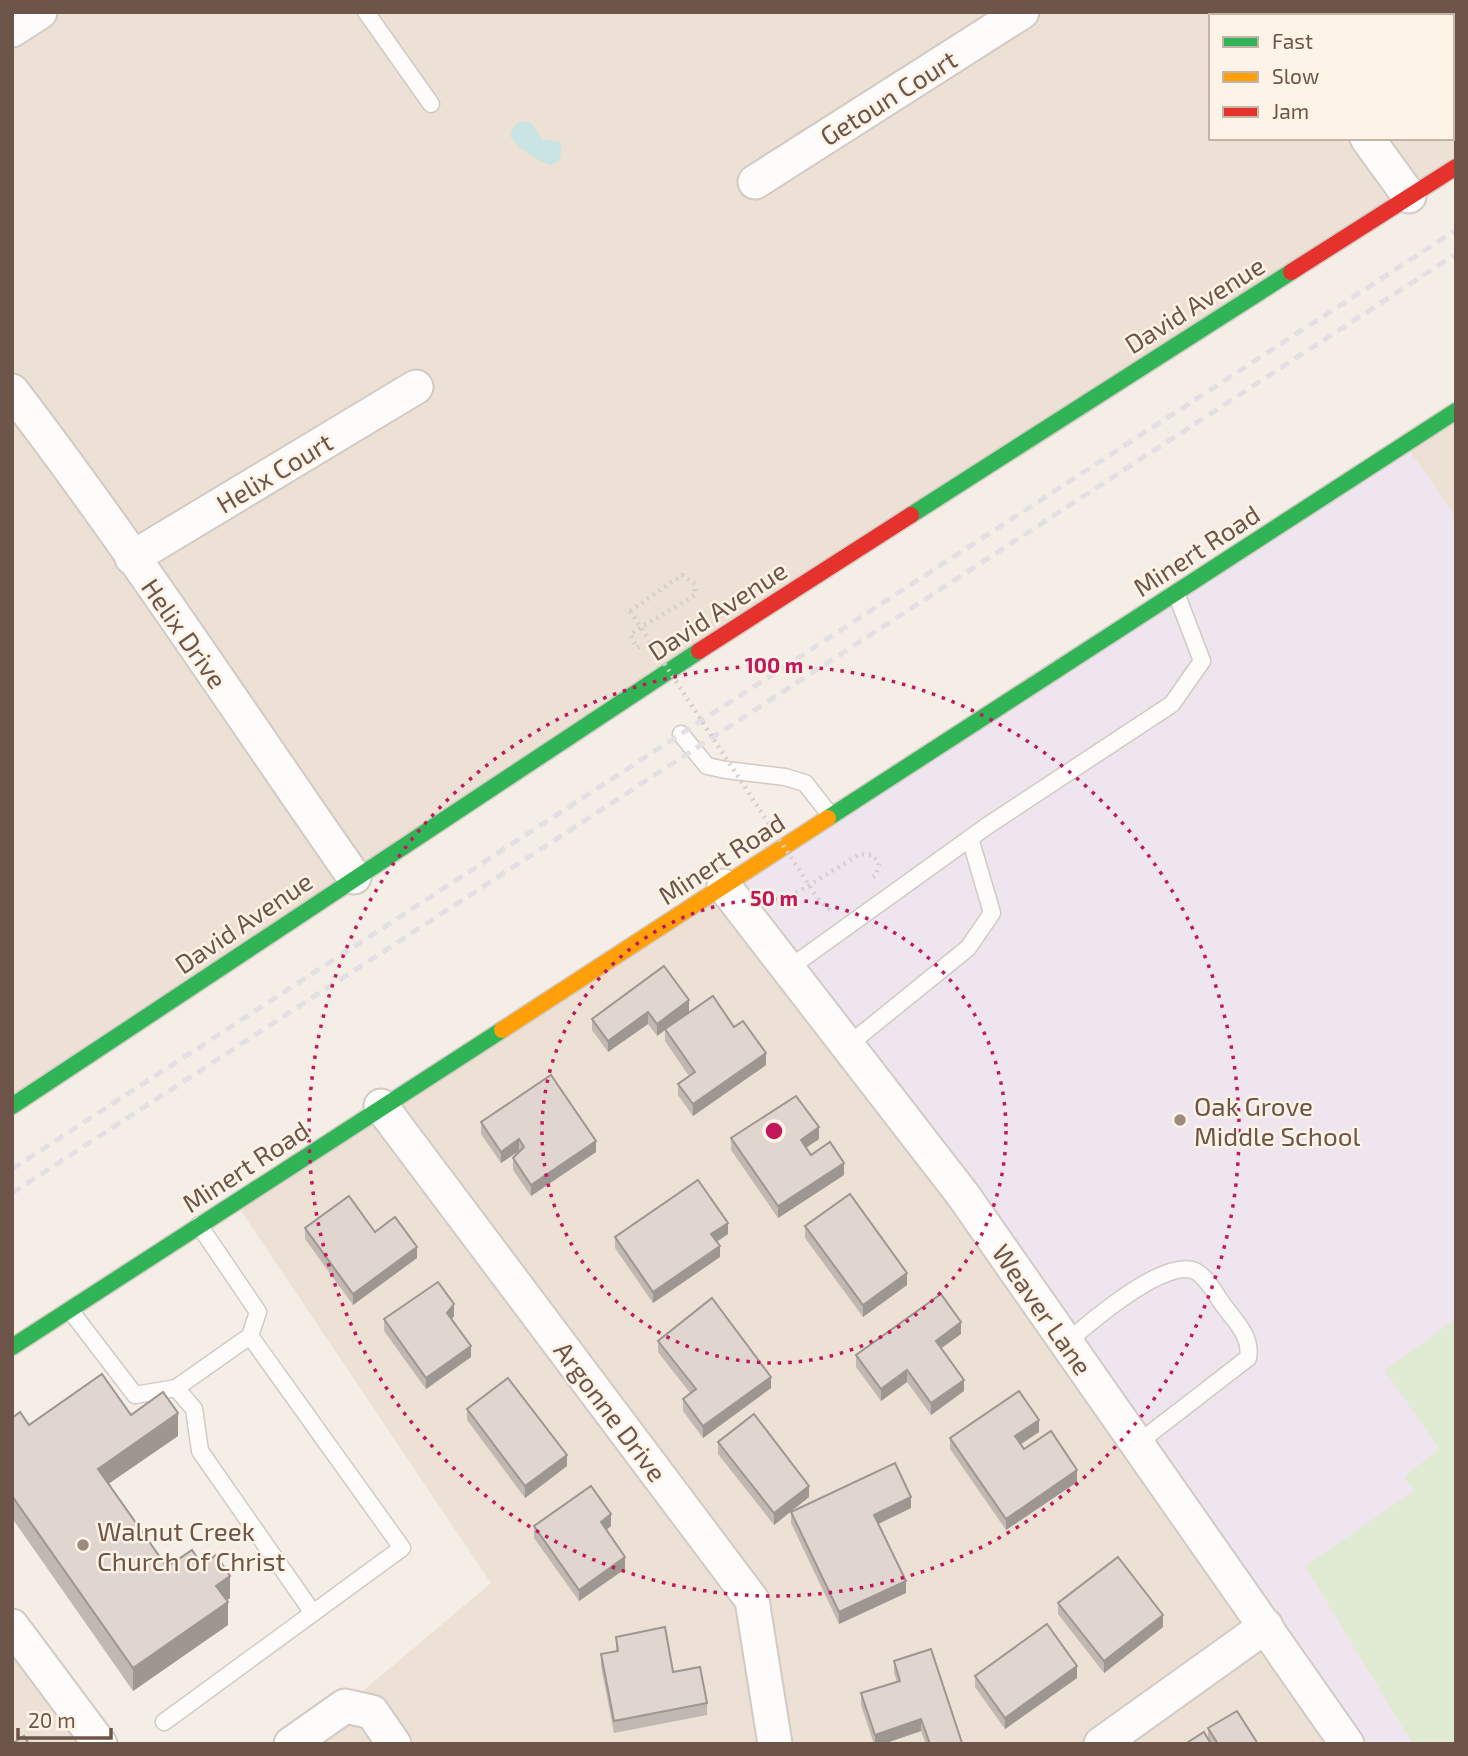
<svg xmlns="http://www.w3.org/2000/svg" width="1468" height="1756" font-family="'Exo 2',sans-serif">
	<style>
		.residential { fill: #ede0d4; fill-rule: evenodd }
		.education { fill: #efe5ef }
		.green { fill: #e1ead2 }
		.water { fill: #cae3e3 }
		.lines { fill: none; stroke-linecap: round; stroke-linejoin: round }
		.lane-casing { stroke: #d2cac4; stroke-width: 19 }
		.street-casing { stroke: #d2cac4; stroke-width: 37 }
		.fast-casing { stroke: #d2cac4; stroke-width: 19 }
		.slow-casing { stroke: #d2cac4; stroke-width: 19 }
		.jam-casing { stroke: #d2cac4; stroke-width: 19 }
		.path { stroke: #d5ceca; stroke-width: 4.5; stroke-dasharray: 2 5; stroke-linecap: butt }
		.lane { stroke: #fdfcfb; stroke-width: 16 }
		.street { stroke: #fdfcfb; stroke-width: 33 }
		.fast { stroke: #30b455; stroke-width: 16 }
		.slow { stroke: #ff9f0a; stroke-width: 16 }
		.jam { stroke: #e5322d; stroke-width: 16 }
		.rail { stroke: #e3e0e3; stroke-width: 5; stroke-dasharray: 10 7; stroke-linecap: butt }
		.path-bridge { stroke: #d5ceca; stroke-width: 4.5; stroke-dasharray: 2 5; stroke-linecap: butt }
		.wall { fill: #c1b8b2 }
		.shaded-wall { fill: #9d9691 }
		.building { fill: #e0d6cf; stroke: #9d9691; stroke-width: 2 }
		.ring { fill: none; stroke: #c2185b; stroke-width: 3.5; stroke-dasharray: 3.5 7 }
		.poi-dot { fill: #9d8b81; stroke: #fdf3e6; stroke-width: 2.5 }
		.labels { text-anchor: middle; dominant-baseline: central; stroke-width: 5; stroke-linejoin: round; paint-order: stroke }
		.street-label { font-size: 26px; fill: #6e554a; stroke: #fdf3e6 }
		.poi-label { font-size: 26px; fill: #6e554a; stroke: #fdf3e6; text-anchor: start }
		.centre { fill: #c2185b; stroke: #fdf3e6; stroke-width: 3.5 }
		.ring-label { font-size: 21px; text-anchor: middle; font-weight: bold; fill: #c2185b; stroke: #fdf3e6; stroke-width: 5; stroke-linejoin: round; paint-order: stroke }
	</style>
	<rect width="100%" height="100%" fill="#f4eee7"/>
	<g class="residential">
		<path d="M12,12H1456V167L12,1106ZM1211,16H1452V138H1211Z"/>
		<polygon points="1456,411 1456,518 1405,444"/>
		<polygon points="724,886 1347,1744 291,1744 345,1706 491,1583 235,1202"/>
		<polygon points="12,1626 100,1744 12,1744"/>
	</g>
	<polygon class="education" points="1405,444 1456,518 1456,1744 1347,1744 724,886"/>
	<polygon class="green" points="1456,1319 1456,1744 1413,1744 1305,1566 1414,1491 1404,1477 1439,1449 1385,1370"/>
	<path class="water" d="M523,121L532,124L542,139L561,142V156L558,162L549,165C535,158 521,151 511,138C510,130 514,123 523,121Z"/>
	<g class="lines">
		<defs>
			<g id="lane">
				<polyline points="366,12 431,104"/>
				<polyline points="681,734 707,766 726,770 785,777 805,783 831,816"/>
				<polyline points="788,969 987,826 1172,704 1202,661 1176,593"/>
				<polyline points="847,1046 968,948 992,913 970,838"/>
				<polyline points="70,1310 135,1395 176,1388 250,1336 258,1312 199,1225"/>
				<path d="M1067,1342C1088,1324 1168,1254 1197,1272C1208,1279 1216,1295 1224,1306C1236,1322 1252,1337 1248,1358L1138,1443"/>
				<polyline points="176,1388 194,1409 200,1451 313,1613"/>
				<polyline points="164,1722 402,1548 250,1336"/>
			</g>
			<g id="street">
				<polyline points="1274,12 1276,16"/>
				<polyline points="12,30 40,12"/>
				<polyline points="1367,138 1409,196"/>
				<polyline points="755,182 1022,12"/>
				<path d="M12,391C132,548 241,715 354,877"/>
				<polyline points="132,558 416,387"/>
				<polyline points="724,886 963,1195 1347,1744"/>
				<polyline points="381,1106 752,1600 775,1744"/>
				<polyline points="12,1626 100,1744"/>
				<polyline points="291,1744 345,1706 372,1712 394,1744"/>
				<polyline points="1101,1744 1266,1626"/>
			</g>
			<g id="fast">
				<polyline points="911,515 1291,272"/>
				<polyline points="828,818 1456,411"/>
				<polyline points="12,1106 699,651"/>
				<polyline points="12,1347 502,1030"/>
			</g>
			<polyline id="slow" points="502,1030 828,818"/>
			<g id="jam">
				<polyline points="1291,272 1456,167"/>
				<polyline points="699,651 911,515"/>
			</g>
		</defs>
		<use href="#lane" class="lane-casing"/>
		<use href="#street" class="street-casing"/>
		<use href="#fast" class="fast-casing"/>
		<use href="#slow" class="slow-casing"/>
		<use href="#jam" class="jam-casing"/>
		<g class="path">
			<polyline points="630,611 682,575 695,584 695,595 630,634 637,648 640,646"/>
			<polyline points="818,899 830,910"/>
			<polyline points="778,904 860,854 872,855 879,863 876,875 873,877"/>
		</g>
		<use href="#lane" class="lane"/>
		<use href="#street" class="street"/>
		<use href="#fast" class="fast"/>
		<use href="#slow" class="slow"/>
		<use href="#jam" class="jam"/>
		<g class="rail">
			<polyline points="12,1169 1456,230"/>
			<polyline points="12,1193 1456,254"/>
		</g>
		<polyline class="path-bridge" points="630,611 818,899"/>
	</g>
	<g class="wall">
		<polygon points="664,966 689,1012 734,1027 766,1065 693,1116 678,1095 678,1084 689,1076 665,1041 665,1030 657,1036 648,1024 608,1052 592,1030 592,1019"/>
		<polygon points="481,1122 596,1152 531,1196 513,1170 513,1158 519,1151 501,1163 481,1134"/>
		<polygon points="731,1138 819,1139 806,1148 811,1155 844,1175 778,1218 731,1150"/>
		<polygon points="805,1226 907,1285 863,1317 805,1238"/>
		<polygon points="305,1228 375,1232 417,1258 353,1305 305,1239"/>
		<polygon points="728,1234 717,1242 720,1257 653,1303 615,1248 615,1237"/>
		<polygon points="454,1316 452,1319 471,1357 426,1389 384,1331 384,1319"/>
		<polygon points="961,1334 941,1348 964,1391 931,1415 907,1382 881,1401 856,1367 856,1355"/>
		<polygon points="658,1341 771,1388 703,1438 683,1411 683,1399 690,1393 658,1352"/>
		<polygon points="467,1409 567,1466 525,1498 467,1420"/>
		<polygon points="131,1415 178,1436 108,1484 167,1567 202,1565 230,1598 226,1601 228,1625 133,1691 12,1518 12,1418 29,1425"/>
		<polygon points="1039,1432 1021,1444 1024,1449 1077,1482 1006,1530 950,1449 950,1438"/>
		<polygon points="718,1442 809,1497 774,1525 718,1454"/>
		<polygon points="911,1508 878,1524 906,1593 839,1624 791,1523 791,1512"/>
		<polygon points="534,1526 611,1526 606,1530 625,1569 579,1601 534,1538"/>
		<polygon points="1058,1603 1163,1627 1104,1673 1058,1614"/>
		<polygon points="616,1637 673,1672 707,1703 707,1715 614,1733 601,1666 601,1654 616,1652"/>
		<polygon points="894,1661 962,1744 926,1744 921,1731 883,1744 874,1744 861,1705 861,1693 897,1682 894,1673"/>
		<polygon points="975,1676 1077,1678 1005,1729 975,1687"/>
		<polygon points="1208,1728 1258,1744 1185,1744 1208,1739"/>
	</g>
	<g class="shaded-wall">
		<polygon points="689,1000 689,1012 657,1036 657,1024"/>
		<polygon points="648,1012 648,1024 608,1052 608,1041"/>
		<polygon points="766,1053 766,1065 693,1116 693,1104"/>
		<polygon points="819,1127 819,1139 801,1151 801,1140"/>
		<polygon points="519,1139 519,1151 501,1163 501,1152"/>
		<polygon points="596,1141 596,1152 531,1196 531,1185"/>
		<polygon points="844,1163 844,1175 778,1218 778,1206"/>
		<polygon points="728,1223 728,1234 711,1245 711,1234"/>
		<polygon points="720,1246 720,1257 653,1303 653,1292"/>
		<polygon points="417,1247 417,1258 353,1305 353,1294"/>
		<polygon points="907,1273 907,1285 863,1317 863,1305"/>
		<polygon points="454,1304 454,1316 447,1324 447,1313"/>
		<polygon points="961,1322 961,1334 936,1352 936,1341"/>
		<polygon points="471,1346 471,1357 426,1389 426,1378"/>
		<polygon points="907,1370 907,1382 881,1401 881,1389"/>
		<polygon points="771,1377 771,1388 703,1438 703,1426"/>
		<polygon points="964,1380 964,1391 931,1415 931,1403"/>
		<polygon points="178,1413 178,1436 98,1491 98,1469"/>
		<polygon points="1039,1420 1039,1432 1015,1448 1015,1436"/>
		<polygon points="567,1455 567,1466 525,1498 525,1486"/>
		<polygon points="1077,1470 1077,1482 1006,1530 1006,1519"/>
		<polygon points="809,1486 809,1497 774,1525 774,1513"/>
		<polygon points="911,1497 911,1508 874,1526 874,1515"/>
		<polygon points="611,1514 611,1526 601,1534 601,1522"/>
		<polygon points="625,1557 625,1569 579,1601 579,1590"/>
		<polygon points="230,1576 230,1598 216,1608 216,1586"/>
		<polygon points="906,1581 906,1593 839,1624 839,1612"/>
		<polygon points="228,1602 228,1625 133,1691 133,1668"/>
		<polygon points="1163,1615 1163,1627 1104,1673 1104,1661"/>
		<polygon points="1077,1666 1077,1678 1005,1729 1005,1718"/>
		<polygon points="921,1719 921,1731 883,1744 875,1744 875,1735"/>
	</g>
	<g class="building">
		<polygon points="664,966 689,1000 657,1024 648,1012 608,1041 592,1019"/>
		<polygon points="713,996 734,1027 743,1021 766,1053 693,1104 678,1084 695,1072 665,1029"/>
		<polygon points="551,1075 596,1141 531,1185 513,1158 524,1147 519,1139 501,1152 481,1122"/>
		<polygon points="796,1096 819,1127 801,1140 811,1155 830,1142 844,1163 778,1206 731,1138"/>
		<polygon points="698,1180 728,1223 711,1234 720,1246 653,1292 615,1237"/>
		<polygon points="850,1194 907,1273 863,1305 805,1226"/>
		<polygon points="349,1196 375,1232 395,1217 417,1247 353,1294 305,1228"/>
		<polygon points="438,1282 454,1304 447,1313 471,1346 426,1378 384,1319"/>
		<polygon points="941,1294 961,1322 936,1341 964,1380 931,1403 907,1370 881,1389 856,1355"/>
		<polygon points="712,1298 771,1377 703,1426 683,1399 696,1389 658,1341"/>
		<polygon points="102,1374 131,1415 163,1392 178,1413 98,1469 167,1567 192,1550 202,1565 216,1555 230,1576 216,1586 228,1602 133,1668 12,1496 12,1418 20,1412 29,1425"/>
		<polygon points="508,1378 567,1455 525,1486 467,1409"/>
		<polygon points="1019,1391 1039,1420 1015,1436 1024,1449 1051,1431 1077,1470 1006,1519 950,1438"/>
		<polygon points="754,1414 809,1486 774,1513 718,1442"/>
		<polygon points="895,1463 911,1497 874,1515 906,1581 839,1612 791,1512"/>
		<polygon points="591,1486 611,1514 601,1522 625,1557 579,1590 534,1526"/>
		<polygon points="1118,1557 1163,1615 1104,1661 1058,1603"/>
		<polygon points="1047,1624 1077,1666 1005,1718 975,1676"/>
		<polygon points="665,1627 673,1672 700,1667 707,1703 614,1721 601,1654 618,1651 616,1637"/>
		<polygon points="931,1649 962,1743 959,1744 930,1744 921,1719 875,1735 861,1693 900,1681 894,1661"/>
		<polygon points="1237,1711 1258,1744 1218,1744 1208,1728"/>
		<polygon points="1204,1732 1211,1744 1185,1744"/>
		<polygon points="24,1736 29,1744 12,1744"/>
	</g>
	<g class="ring">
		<circle cx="774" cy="1131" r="232"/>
		<circle cx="774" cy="1131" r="465"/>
	</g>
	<g class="poi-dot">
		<circle cx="1180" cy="1120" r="7"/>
		<circle cx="83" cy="1545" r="7"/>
	</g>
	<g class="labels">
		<g class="street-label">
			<text transform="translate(888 97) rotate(-32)">Getoun Court</text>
			<text transform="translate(1194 304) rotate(-32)">David Avenue</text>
			<text transform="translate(274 472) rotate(-31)">Helix Court</text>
			<text transform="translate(1196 550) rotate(-33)">Minert Road</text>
			<text transform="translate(717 610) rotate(-33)">David Avenue</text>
			<text transform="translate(185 633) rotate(55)">Helix Drive</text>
			<text transform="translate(721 858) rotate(-33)">Minert Road</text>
			<text transform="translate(243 922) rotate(-34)">David Avenue</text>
			<text transform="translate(245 1166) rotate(-33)">Minert Road</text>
			<text transform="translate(1043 1309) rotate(55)">Weaver Lane</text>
			<text transform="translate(611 1411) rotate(53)">Argonne Drive</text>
		</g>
		<g class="poi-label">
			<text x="1194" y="1105">Oak Grove<tspan x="1194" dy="30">Middle School</tspan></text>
			<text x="97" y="1530">Walnut Creek<tspan x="97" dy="30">Church of Christ</tspan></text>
		</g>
	</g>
	<circle cx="774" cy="1131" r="10" class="centre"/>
	<g class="ring-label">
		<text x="774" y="673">100 m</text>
		<text x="774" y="906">50 m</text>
	</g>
	<rect width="1468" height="1756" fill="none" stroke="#6e554a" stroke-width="28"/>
	<rect x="1209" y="14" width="245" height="126" fill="#fdf3e6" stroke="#c4b4a8" stroke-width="2"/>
	<rect x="1223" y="37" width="35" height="10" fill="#30b455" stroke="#c4b4a8" stroke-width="2"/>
	<text x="1272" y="49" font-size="21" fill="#6e554a">Fast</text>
	<rect x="1223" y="72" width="35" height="10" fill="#ff9f0a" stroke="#c4b4a8" stroke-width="2"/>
	<text x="1272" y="84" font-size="21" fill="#6e554a">Slow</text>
	<rect x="1223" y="107" width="35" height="10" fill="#e5322d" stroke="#c4b4a8" stroke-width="2"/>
	<text x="1272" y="119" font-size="21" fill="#6e554a">Jam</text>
	<path d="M18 1728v10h93v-10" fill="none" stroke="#6e554a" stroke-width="3.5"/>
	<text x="28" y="1728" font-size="21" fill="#6e554a" stroke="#fdf3e6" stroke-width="5" paint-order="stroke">20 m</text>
</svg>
